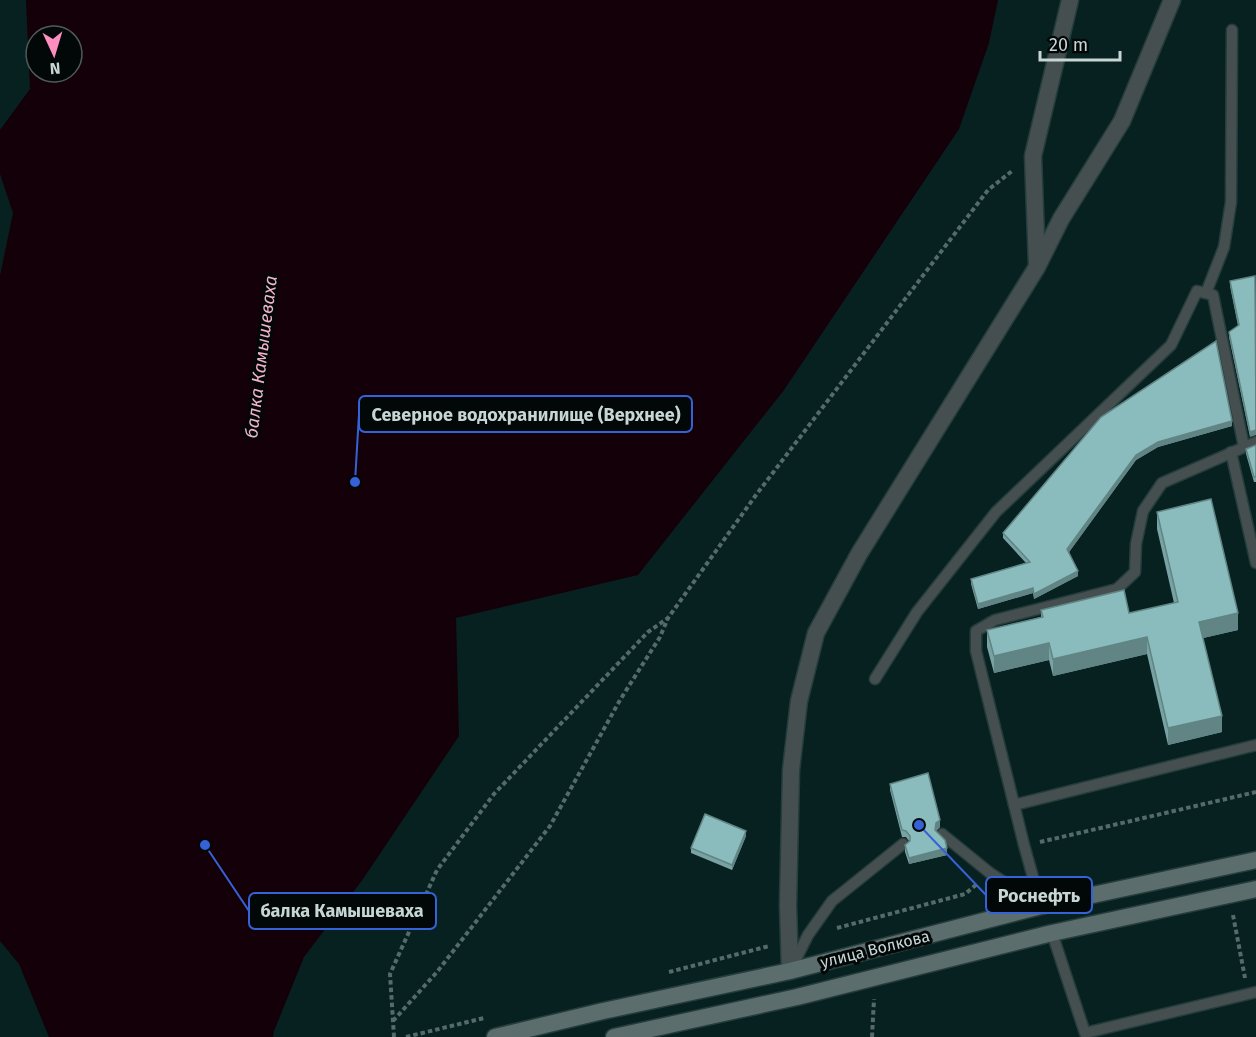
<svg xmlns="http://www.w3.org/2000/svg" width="1256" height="1037" font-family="'Fira Sans',sans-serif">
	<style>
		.water { fill: #140008; fill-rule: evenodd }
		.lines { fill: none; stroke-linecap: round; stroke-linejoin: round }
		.service-casing { stroke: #263d3d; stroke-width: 13 }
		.minor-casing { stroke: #263d3d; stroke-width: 19 }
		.secondary-casing { stroke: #263d3d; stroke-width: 19 }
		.path { stroke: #556a6a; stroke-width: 4; stroke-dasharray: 4.5 3; stroke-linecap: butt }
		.service { stroke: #454f50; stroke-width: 10 }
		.minor { stroke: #454f50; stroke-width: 16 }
		.secondary { stroke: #5c6d6d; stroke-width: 16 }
		.wall { fill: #78a2a3 }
		.shaded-wall { fill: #618484 }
		.building { fill: #8bbcbd; stroke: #618484; stroke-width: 1.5 }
		.labels { text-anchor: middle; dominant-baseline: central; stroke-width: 6; stroke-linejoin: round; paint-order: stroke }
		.street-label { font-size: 16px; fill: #c7d5d5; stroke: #020808 }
		.water-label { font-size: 18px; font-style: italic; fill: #f3b3cd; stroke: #020808 }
		.leader { fill: none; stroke: #3662d8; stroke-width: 2 }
		.callout-dot { fill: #3662d8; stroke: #020808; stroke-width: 2 }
		.callout { fill: #020808; stroke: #3662d8; stroke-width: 2 }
		.callout-label { font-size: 18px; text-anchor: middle; font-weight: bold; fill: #c7d5d5 }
	</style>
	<rect width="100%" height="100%" fill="#072020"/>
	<path class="water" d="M26,0H998L989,43L959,129L784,390L638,575L456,618L459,736L363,879L304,957L274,1031L273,1037H49L19,964L0,941V276L13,213L0,174V130L30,89ZM36,36H72V72H36Z"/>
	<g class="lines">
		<defs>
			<g id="service">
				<polyline points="1206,293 1224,247 1231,202 1232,30"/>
				<polyline points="1231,452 1256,563"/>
				<polyline points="875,679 917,612 996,512 1171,345 1197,291 1213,295 1244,447"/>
				<polyline points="1014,805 1256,745"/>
				<polyline points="942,834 990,873 1041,906"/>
				<polyline points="1041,906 1024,845 976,651 976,631 995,620 1117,589 1135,572 1136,544 1143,511 1162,483 1256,442"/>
				<polyline points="1052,933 1085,1033 1256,992"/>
				<polyline points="791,969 808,935 832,901 903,844"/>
			</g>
			<g id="minor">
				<polyline points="1037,265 1033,156 1070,0"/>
				<polyline points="790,971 788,905 791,770 799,701 816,633 859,554 1037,267 1061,219 1122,121 1172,0"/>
			</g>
			<g id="secondary">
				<polyline points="495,1037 603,1011 790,971 1041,906 1256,860"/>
				<polyline points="614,1037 797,997 1052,933 1256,889"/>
			</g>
		</defs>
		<use href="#service" class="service-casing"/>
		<use href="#minor" class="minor-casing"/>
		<use href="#secondary" class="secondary-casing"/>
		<g class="path">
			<polyline points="1040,842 1256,792"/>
			<polyline points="1233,915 1245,978"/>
			<polyline points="837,928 965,894 977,884"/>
			<polyline points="669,972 769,946"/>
			<polyline points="393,1021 437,972 550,826 620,700 660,637 668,618"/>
			<polyline points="394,1037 390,974 437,870 494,794 648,632 668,618 756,495 988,190 1012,171"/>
			<polyline points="406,1037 484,1018"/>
			<polyline points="872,1037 874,999"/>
		</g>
		<use href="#service" class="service"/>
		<use href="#minor" class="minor"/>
		<use href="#secondary" class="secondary"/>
	</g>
	<g class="wall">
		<polygon points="1255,276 1250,437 1229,337 1229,332 1238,326 1230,286 1230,281"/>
		<polygon points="1101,417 1232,426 1158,447 1136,460 1069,552 1078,576 1034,599 1033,593 978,609 971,584 971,579 1026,563 1003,538 1003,533"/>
		<polygon points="1256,445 1256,482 1254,482 1246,454 1246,449"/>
		<polygon points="1157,512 1238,630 1203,638 1222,732 1168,745 1147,654 1053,676 1049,660 994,673 987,647 987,630 1041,617 1041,610 1129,613 1174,603 1157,529"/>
		<polygon points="890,784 940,827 936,831 947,855 909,864 905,852 905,845 909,841 906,837 902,837 890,790"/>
		<polygon points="746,836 732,870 691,853 691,848"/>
	</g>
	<g class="shaded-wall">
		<polygon points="1232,421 1232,426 1158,447 1136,460 1067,555 1067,549 1136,455 1158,442"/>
		<polygon points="1256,430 1256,435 1250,437 1250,432"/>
		<polygon points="1078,571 1078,576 1034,599 1034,594"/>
		<polygon points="1033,588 1033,593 978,609 978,604"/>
		<polygon points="1238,613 1238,630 1199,639 1199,622"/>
		<polygon points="1147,637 1147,654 1053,676 1053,659"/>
		<polygon points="1049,643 1049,660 994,673 994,656"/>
		<polygon points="1222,716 1222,732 1168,745 1168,728"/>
		<polygon points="940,820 940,827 936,830 935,836 936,823"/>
		<polygon points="746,831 746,836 732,870 732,865"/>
		<polygon points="947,848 947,855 909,864 909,858"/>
	</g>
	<g class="building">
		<polygon points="1255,276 1256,430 1250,432 1229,332 1239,325 1230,281"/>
		<polygon points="1216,341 1232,421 1158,442 1136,455 1067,549 1078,571 1034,594 1033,588 978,604 971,579 1030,562 1003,533 1101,417"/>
		<polygon points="1256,445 1256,477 1254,477 1246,449"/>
		<polygon points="1211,499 1238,613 1199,622 1222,716 1168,728 1147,637 1053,659 1049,643 994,656 987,630 1043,617 1041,610 1124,590 1129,613 1178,602 1157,512"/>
		<polygon points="928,773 940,820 936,823 935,830 945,840 947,848 909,858 905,845 910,841 910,836 906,831 902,830 890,784"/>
		<polygon points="705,814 746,831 732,865 691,848"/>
	</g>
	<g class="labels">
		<g class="street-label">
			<text transform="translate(875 949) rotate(-14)">улица Волкова</text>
		</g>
		<g class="water-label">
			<text transform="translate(261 357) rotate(-83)">балка Камышеваха</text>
		</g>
	</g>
	<path class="leader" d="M355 482L359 414M919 825L986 895M205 845L249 911"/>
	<g class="callout-dot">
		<circle cx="355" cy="482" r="6"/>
		<circle cx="919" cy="825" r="6"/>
		<circle cx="205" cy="845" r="6"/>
	</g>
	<g class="callout">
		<rect x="359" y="396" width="333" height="36" rx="6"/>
		<rect x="986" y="877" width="106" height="36" rx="6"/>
		<rect x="249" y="893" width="187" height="36" rx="6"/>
	</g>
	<g class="callout-label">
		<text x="526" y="421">Северное водохранилище (Верхнее)</text>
		<text x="1039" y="902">Роснефть</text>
		<text x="342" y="917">балка Камышеваха</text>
	</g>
	<g transform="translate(54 54) rotate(176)"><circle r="28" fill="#020808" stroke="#515a5a" stroke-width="1.5"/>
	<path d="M0-4.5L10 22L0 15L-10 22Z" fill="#fd8ec0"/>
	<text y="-9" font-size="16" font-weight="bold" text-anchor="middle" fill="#c7d5d5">N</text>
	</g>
	<path d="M1040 51v9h80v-9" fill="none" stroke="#c7d5d5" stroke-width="3"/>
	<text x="1049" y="51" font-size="18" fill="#c7d5d5" stroke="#020808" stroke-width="4.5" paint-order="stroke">20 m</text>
</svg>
